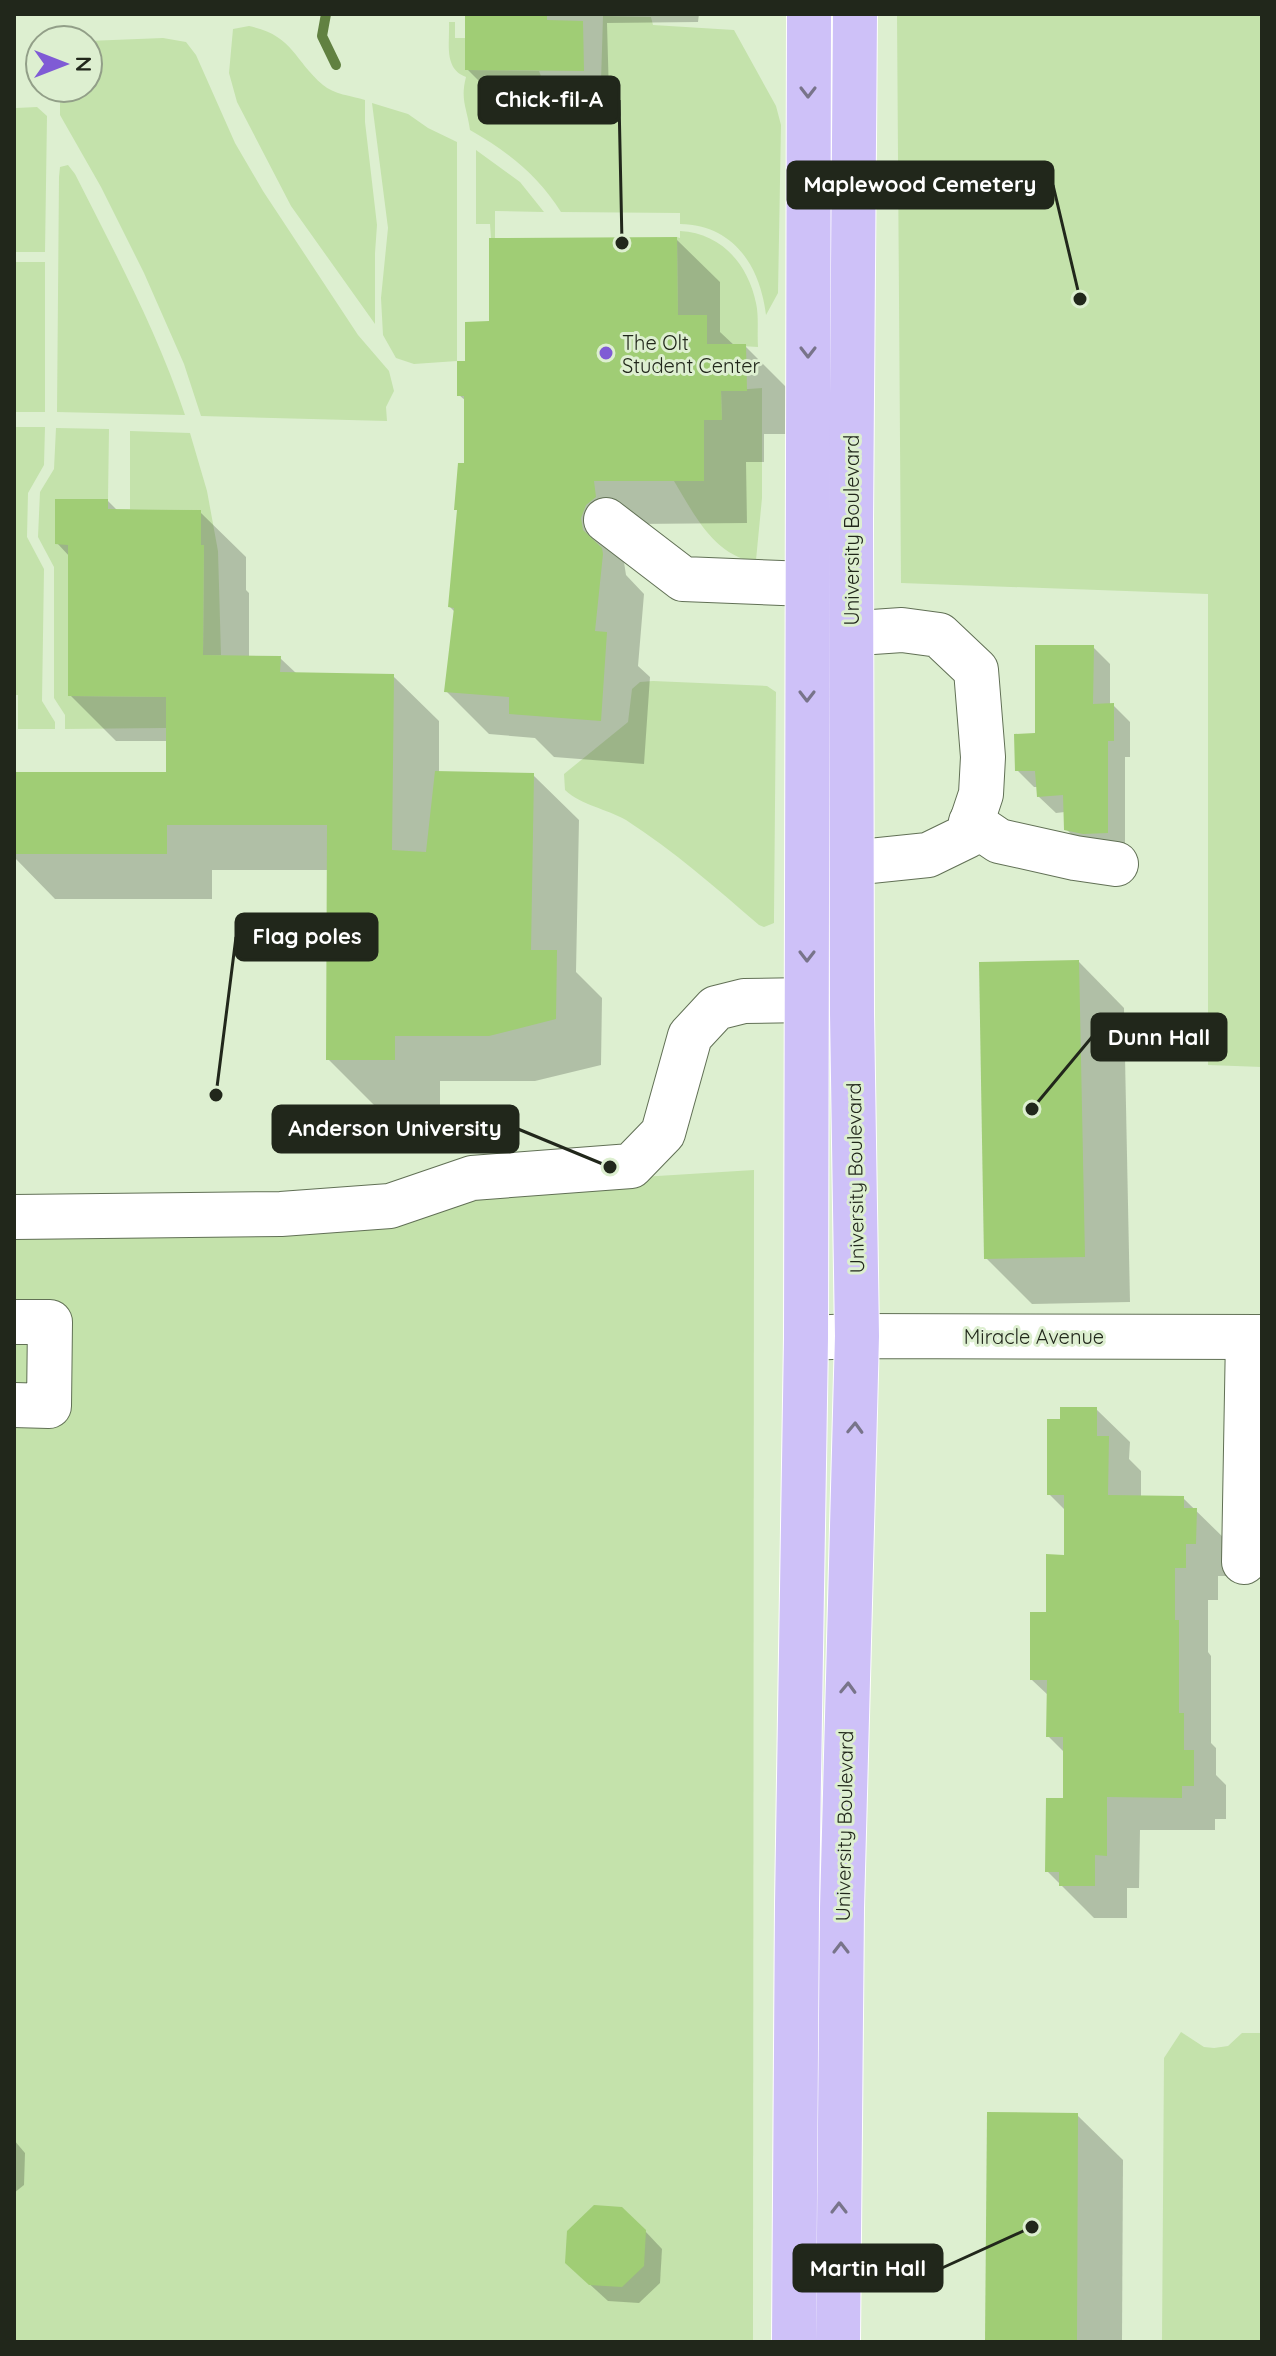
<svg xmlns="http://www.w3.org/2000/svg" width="1276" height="2356" font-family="Quicksand,sans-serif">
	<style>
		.green { fill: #c4e2ab }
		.shadow { fill: #0003 }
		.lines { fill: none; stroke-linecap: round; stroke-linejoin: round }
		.stream { stroke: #618141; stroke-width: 10 }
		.building { fill: #a0cd75 }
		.minor-casing { stroke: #617055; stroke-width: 46 }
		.major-casing { stroke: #fff; stroke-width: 46 }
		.minor { stroke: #fff; stroke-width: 44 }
		.major { stroke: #cec1f8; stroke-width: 44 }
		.oneway { stroke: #78748a }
		.poi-dot { fill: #7f5bd5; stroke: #ddefd0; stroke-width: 3 }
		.labels { text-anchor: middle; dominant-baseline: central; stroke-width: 6; stroke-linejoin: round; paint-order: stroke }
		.poi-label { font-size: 20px; fill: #21271b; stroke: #ddefd0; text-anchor: start }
		.street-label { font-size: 20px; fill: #21271b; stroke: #ddefd0 }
		.leader { fill: none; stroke: #21271b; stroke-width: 3 }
		.callout-dot { fill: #21271b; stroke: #ddefd0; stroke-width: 3 }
		.callout { fill: #21271b; stroke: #21271b; stroke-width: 3 }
		.callout-label { font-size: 22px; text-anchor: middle; font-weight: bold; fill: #fff }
	</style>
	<rect width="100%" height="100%" fill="#ddefd0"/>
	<g class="green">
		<polygon points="897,14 1262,14 1262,1067 1208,1065 1208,594 901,583"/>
		<path d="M603,16L651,17L653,25L734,30L776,106L781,125L778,293L766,315C760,266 734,225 680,224V213L561,212C538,175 507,151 470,130C467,108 460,100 466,77C443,69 450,42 449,22H455V38H465L466,70L539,71L543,81H601Z"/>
		<path d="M249,26C293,35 293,59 323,85C333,94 352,96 365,100V122L377,225L375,253V324L291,206L237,102L229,73L233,29Z"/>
		<polygon points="163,38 186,42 196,55 235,143 263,191 358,335 389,371 394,391 386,407 387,421 201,416 184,364 144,273 101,187 60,115 60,88 88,88 88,41"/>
		<polygon points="372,103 408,114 428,128 457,142 457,361 414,364 396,358 383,335 381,298 388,228"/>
		<polygon points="37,107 47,116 45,252 14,252 14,126 16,125 16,108"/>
		<polygon points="476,150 520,182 544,212 495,211 495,238 491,238 490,224 476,224"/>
		<path d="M68,165L75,174C115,253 157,331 185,415L57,412L59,177L60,167Z"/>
		<path d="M680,231C721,233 748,264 756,303C759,316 757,332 758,347L707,344L678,315L677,237L680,238Z"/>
		<rect x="14" y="262" width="31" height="150"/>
		<path d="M762,388V498L756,560L754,562C713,554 694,514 674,481L704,480V420H722L721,391Z"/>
		<polygon points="14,427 45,427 44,465 28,493 27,537 44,569 42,701 55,722 55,729 18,729 18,695 14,695"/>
		<polygon points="56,428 109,429 108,499 55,499 68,545 68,696 166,697 166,728 65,729 65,715 54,698 54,567 38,537 40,492 54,469"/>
		<polygon points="130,431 190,433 207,491 218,551 221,655 203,655 204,546 201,545 201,510 130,509"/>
		<path d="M653,681L767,686L776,692L774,918V923L764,927L759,925C716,888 674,851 626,820C607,809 581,805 565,790L564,774L628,722L632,689L640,682Z"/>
		<polygon points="754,1170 753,2342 14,2342 14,1216"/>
		<polygon points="1181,2032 1204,2047 1214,2048 1228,2046 1242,2033 1262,2033 1262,2342 1162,2342 1164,2058"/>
	</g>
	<g class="shadow">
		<polygon points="468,14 699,14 698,22 607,23 609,95 493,95 467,69"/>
		<polygon points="676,239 720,282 720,332 735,346 745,346 789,390 789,434 764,434 764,462 746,462 747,523 636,524 624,562 626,575 644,594 638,666 650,677 644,764 554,757 535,738 489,734 446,691 455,612 450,607 466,465 466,401 459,395 467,363 491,323"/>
		<polygon points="108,501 118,511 200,512 246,557 246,590 249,593 249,657 280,658 297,674 393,676 439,721 439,773 533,775 579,820 576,972 602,998 601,1065 535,1081 440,1081 440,1105 374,1105 328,1059 329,870 212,870 212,899 55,899 14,857 14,774 168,774 168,741 116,741 70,695 70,557 57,543"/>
		<polygon points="1093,647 1110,664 1110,705 1113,705 1130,722 1130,757 1125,757 1125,849 1083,846 1066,829 1065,812 1056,813 1038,796 1038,787 1034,787 1017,770"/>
		<polygon points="1079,962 1124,1008 1130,1302 1032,1304 986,1258"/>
		<polygon points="1096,1409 1130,1442 1129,1459 1141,1471 1141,1497 1183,1498 1229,1543 1229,1576 1218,1576 1218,1600 1208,1600 1208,1652 1211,1656 1211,1743 1216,1748 1216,1775 1226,1785 1226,1819 1215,1819 1215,1830 1140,1830 1139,1888 1127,1888 1127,1918 1094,1918 1047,1871 1065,1800 1065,1753 1048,1736 1049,1696 1032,1680 1048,1614 1066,1557 1066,1511 1049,1494 1062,1421"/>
		<polygon points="1077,2115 1123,2160 1122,2342 987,2342"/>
		<polygon points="14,2140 25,2153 24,2185 14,2193"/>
		<polygon points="645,2231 662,2249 660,2283 639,2303 608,2301 585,2280"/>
	</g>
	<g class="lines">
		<polyline class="stream" points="326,14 322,36 336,65"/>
	</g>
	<g class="building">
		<polygon points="465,14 547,14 547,20 583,21 584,71 465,70"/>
		<polygon points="677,237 678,315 707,315 707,344 746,344 747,391 721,391 722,420 704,420 704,481 594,481 596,497 586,505 581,518 583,530 602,548 603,554 595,631 607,632 601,721 509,714 509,697 444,692 454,608 448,607 457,510 454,510 458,463 464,463 464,396 457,396 457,361 465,361 465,322 489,321 489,238"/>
		<polygon points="55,499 108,499 108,509 201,510 201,545 204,545 203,655 281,656 280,672 394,674 392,850 426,852 435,771 534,773 531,950 557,950 556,1019 489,1036 395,1036 395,1060 326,1060 327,825 167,825 167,854 14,854 14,772 166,772 166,697 68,696 68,545 55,544"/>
		<polygon points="1035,645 1094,645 1093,704 1114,703 1114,741 1108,741 1108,833 1083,834 1064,830 1063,795 1037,797 1035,771 1015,771 1014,734 1035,733"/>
		<polygon points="1079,960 1085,1257 984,1259 979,962"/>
		<polygon points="1060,1407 1097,1407 1097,1436 1109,1436 1108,1495 1184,1496 1184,1508 1197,1508 1196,1544 1186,1544 1186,1568 1175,1568 1175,1620 1179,1620 1179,1713 1184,1713 1184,1750 1194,1750 1194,1786 1182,1786 1182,1798 1107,1797 1107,1856 1095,1855 1095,1886 1059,1886 1059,1872 1045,1872 1046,1798 1063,1798 1063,1737 1046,1737 1047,1680 1030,1680 1030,1612 1046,1612 1046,1554 1064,1555 1064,1495 1047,1495 1047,1419 1060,1419"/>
		<polygon points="987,2112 1078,2113 1077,2342 985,2342"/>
		<polygon points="594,2205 622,2207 646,2230 644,2266 622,2287 589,2285 565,2263 567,2231"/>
	</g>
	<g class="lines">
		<defs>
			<g id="minor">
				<polyline points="606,520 683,579 807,584"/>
				<polyline points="814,636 902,630 939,635 976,670 983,757 981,794 967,836 928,855 851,863"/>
				<polyline points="971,822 999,841 1075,858 1116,864"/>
				<polyline points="14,1217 281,1214 390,1206 472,1178 631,1166 663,1133 690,1036 716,1008 744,1001 807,1000"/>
				<polyline points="14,1322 50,1322 49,1406 14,1405"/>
				<polyline points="806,1338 857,1336 1262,1337"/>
				<polyline points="1244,1562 1248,1337"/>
			</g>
			<g id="major">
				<polyline points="794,2342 797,1904 806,1338 809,14"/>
				<polyline points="838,2342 842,1908 857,1336 852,1013 851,522 855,14"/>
			</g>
		</defs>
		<use href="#minor" class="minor-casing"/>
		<use href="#major" class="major-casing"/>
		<use href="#minor" class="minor"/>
		<use href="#major" class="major"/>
	</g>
	<defs><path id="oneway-chevron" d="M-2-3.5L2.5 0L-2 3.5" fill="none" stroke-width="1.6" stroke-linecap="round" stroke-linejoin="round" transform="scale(2)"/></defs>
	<g class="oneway">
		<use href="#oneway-chevron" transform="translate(808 92) rotate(90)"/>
		<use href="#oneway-chevron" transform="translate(808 352) rotate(90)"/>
		<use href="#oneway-chevron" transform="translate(807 696) rotate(90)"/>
		<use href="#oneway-chevron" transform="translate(807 956) rotate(90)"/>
		<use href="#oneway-chevron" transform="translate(855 1428) rotate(-88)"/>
		<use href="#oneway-chevron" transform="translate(848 1688) rotate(-88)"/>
		<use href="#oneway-chevron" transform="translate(841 1948) rotate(-90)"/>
		<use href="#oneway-chevron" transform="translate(839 2208) rotate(-90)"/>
	</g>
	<circle class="poi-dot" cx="606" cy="353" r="8"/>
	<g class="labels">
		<g class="poi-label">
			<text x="622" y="342">The Olt<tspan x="622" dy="23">Student Center</tspan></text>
		</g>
		<g class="street-label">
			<text transform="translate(851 530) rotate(-90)">University Boulevard</text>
			<text transform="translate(855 1178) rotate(-91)">University Boulevard</text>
			<text x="1034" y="1336">Miracle Avenue</text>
			<text transform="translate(844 1826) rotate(-89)">University Boulevard</text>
		</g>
	</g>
	<path class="leader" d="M622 243L619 100M1080 299L1053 185M216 1095L236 937M1032 1109L1092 1037M610 1167L518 1129M1032 2227L942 2268"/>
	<g class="callout-dot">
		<circle cx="622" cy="243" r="8"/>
		<circle cx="1080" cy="299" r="8"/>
		<circle cx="216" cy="1095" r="8"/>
		<circle cx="1032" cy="1109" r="8"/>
		<circle cx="610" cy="1167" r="8"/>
		<circle cx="1032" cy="2227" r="8"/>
	</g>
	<g class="callout">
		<rect x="479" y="77" width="140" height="46" rx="8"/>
		<rect x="788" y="162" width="265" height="46" rx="8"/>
		<rect x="236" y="914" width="141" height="46" rx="8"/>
		<rect x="1092" y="1014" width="134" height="46" rx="8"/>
		<rect x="273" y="1106" width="245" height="46" rx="8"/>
		<rect x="794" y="2245" width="148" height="46" rx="8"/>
	</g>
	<g class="callout-label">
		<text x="549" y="107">Chick-fil-A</text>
		<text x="920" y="192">Maplewood Cemetery</text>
		<text x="307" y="944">Flag poles</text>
		<text x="1159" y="1045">Dunn Hall</text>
		<text x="395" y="1136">Anderson University</text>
		<text x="868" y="2276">Martin Hall</text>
	</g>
	<rect width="1276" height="2356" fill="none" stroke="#21271b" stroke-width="32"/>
	<g transform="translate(64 64) rotate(90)"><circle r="38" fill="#ddefd0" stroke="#929f88" stroke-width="2"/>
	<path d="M0-6L14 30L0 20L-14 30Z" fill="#7f5bd5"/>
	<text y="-12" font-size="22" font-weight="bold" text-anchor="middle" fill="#21271b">N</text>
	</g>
</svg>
